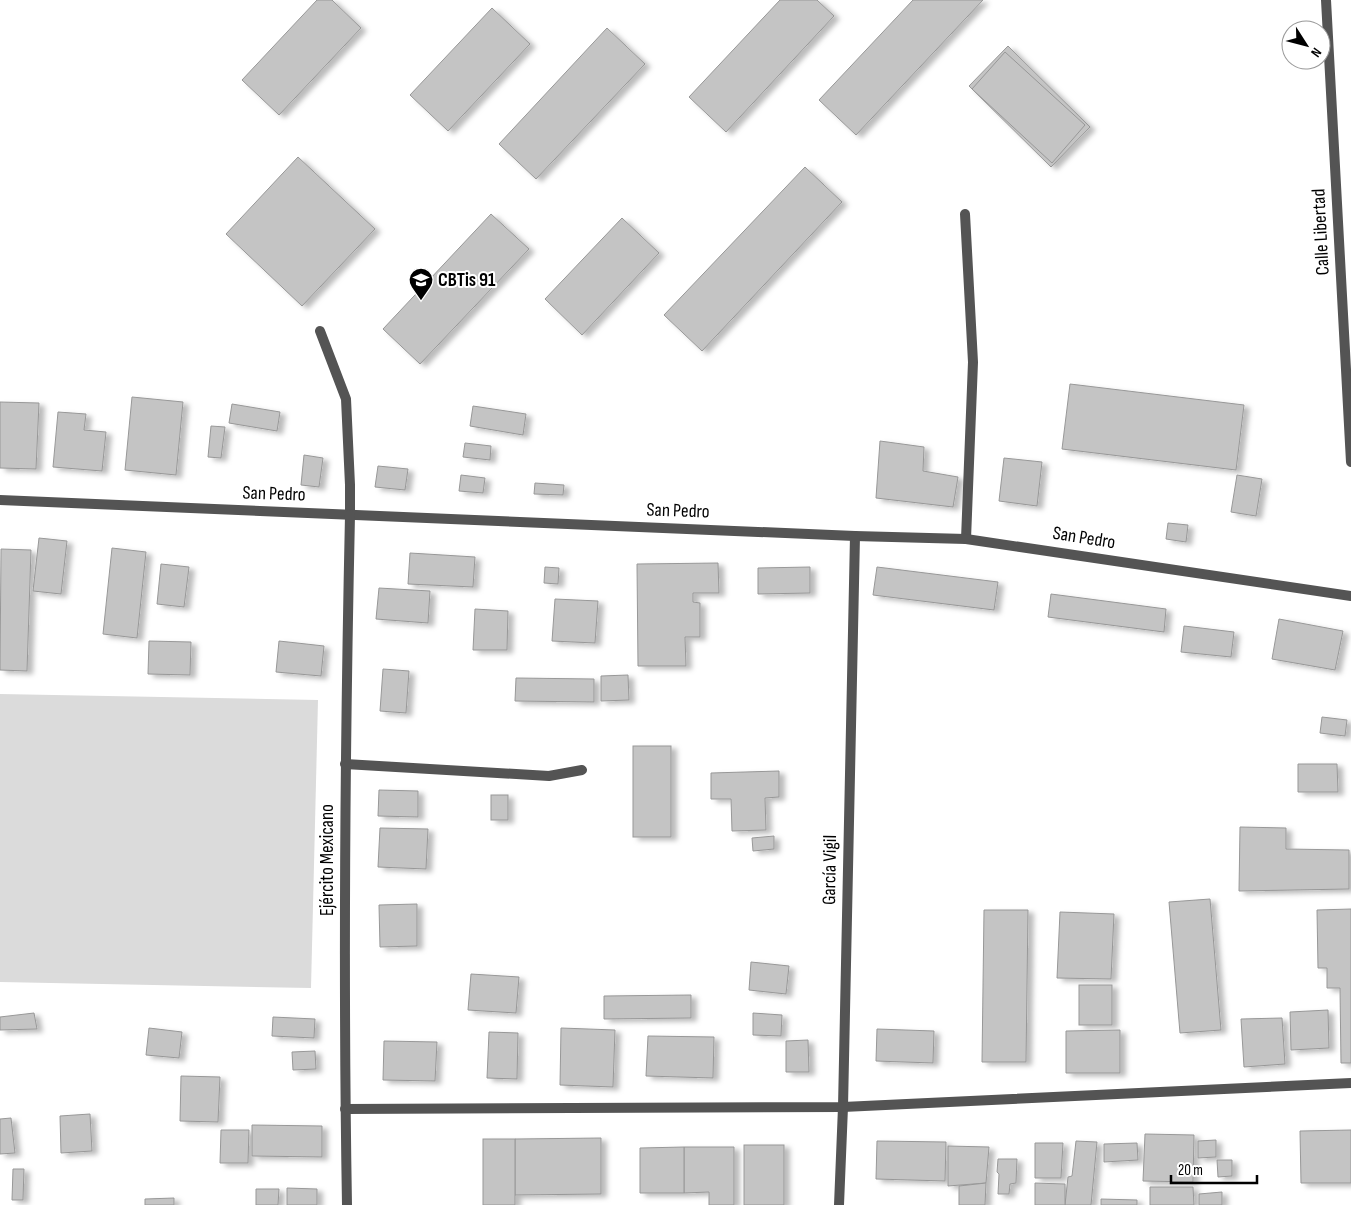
<svg xmlns="http://www.w3.org/2000/svg" width="1351" height="1205" font-family="'Sofia Sans Condensed',sans-serif">
	<style>
		.green { fill: #dbdbdb }
		.building { fill: #c4c4c4; stroke: #989898; filter: url(#shadow) }
		.lines { fill: none; stroke-linecap: round; stroke-linejoin: round }
		.lane { stroke: #545454; stroke-width: 10 }
		.street { stroke: #545454; stroke-width: 10 }
		.labels { text-anchor: middle; dominant-baseline: central; stroke-width: 4; stroke-linejoin: round; paint-order: stroke }
		.street-label { font-size: 19px; fill: #000; stroke: #fff }
		.poi-label { font-size: 19px; font-weight: bold; fill: #000; stroke: #fff; text-anchor: start }
	</style>
	<defs>
		<filter id="shadow"><feDropShadow dx="5.5" dy="3" stdDeviation="2.5" flood-color="#0004"/></filter>
	</defs>
	<rect width="100%" height="100%" fill="#fff"/>
	<polygon class="green" points="0,694 318,700 311,988 0,982"/>
	<g class="building">
		<polygon points="317,0 332,0 361,28 279,115 242,80"/>
		<polygon points="780,0 817,0 834,16 726,132 689,97"/>
		<polygon points="913,0 983,0 856,135 819,100"/>
		<polygon points="492,8 530,44 448,131 410,95"/>
		<polygon points="607,28 645,64 536,179 499,144"/>
		<polygon points="1008,46 1090,127 1051,167 969,86"/>
		<polygon points="1005,52 1085,125 1052,163 972,89"/>
		<polygon points="298,157 375,229 302,306 226,234"/>
		<polygon points="805,167 842,202 702,351 664,315"/>
		<polygon points="491,214 529,249 420,364 383,329"/>
		<polygon points="622,218 659,253 582,335 545,299"/>
		<polygon points="1070,384 1244,405 1236,470 1062,449"/>
		<polygon points="132,397 183,402 176,475 125,470"/>
		<polygon points="0,402 39,403 36,469 0,468"/>
		<polygon points="232,404 280,412 277,431 229,423"/>
		<polygon points="473,406 526,414 523,435 470,426"/>
		<polygon points="58,412 86,414 84,430 106,432 102,471 53,467"/>
		<polygon points="211,426 225,427 221,458 208,457"/>
		<polygon points="880,441 924,447 923,471 958,477 953,507 876,498"/>
		<polygon points="465,443 491,446 490,460 463,457"/>
		<polygon points="304,455 323,458 319,487 301,485"/>
		<polygon points="1004,458 1042,462 1037,506 999,501"/>
		<polygon points="378,466 408,469 405,490 375,487"/>
		<polygon points="461,475 485,478 483,493 459,491"/>
		<polygon points="1237,475 1262,479 1256,516 1231,512"/>
		<polygon points="535,483 564,485 563,495 534,494"/>
		<polygon points="1168,523 1188,525 1186,542 1166,539"/>
		<polygon points="39,538 67,541 61,594 33,591"/>
		<polygon points="112,548 146,552 137,638 103,634"/>
		<polygon points="1,549 31,550 27,671 0,670"/>
		<polygon points="410,553 475,557 473,587 408,584"/>
		<polygon points="718,563 719,593 693,593 693,602 700,603 700,637 685,637 686,666 638,666 637,564"/>
		<polygon points="161,564 189,567 184,607 157,604"/>
		<polygon points="545,567 559,568 558,584 544,583"/>
		<polygon points="810,567 810,593 758,594 758,568"/>
		<polygon points="877,567 998,582 994,610 873,595"/>
		<polygon points="379,588 430,591 428,623 376,619"/>
		<polygon points="1051,594 1166,609 1164,632 1048,617"/>
		<polygon points="555,599 598,601 595,643 552,641"/>
		<polygon points="475,609 508,611 507,650 473,650"/>
		<polygon points="1279,619 1343,631 1335,670 1272,659"/>
		<polygon points="1184,626 1234,632 1231,657 1181,652"/>
		<polygon points="149,641 191,642 190,675 148,674"/>
		<polygon points="279,641 324,646 321,676 276,672"/>
		<polygon points="383,669 409,671 406,713 380,711"/>
		<polygon points="628,675 629,700 601,701 601,676"/>
		<polygon points="516,678 594,679 594,702 515,701"/>
		<polygon points="1322,717 1347,720 1345,736 1320,733"/>
		<rect x="633" y="746" width="38" height="91"/>
		<polygon points="1298,764 1337,764 1338,792 1298,792"/>
		<polygon points="779,771 779,797 765,798 766,830 732,831 731,799 711,799 711,773"/>
		<polygon points="379,790 418,791 418,817 378,816"/>
		<rect x="491" y="795" width="17" height="25"/>
		<polygon points="1240,827 1286,828 1286,849 1349,850 1349,889 1239,891"/>
		<polygon points="380,828 428,829 426,869 378,867"/>
		<polygon points="774,836 774,849 753,851 752,838"/>
		<polygon points="1210,899 1221,1030 1180,1033 1169,902"/>
		<polygon points="417,904 417,946 380,947 379,905"/>
		<polygon points="1351,909 1351,1063 1341,1063 1340,988 1327,988 1327,968 1318,968 1317,910"/>
		<polygon points="984,910 1028,910 1026,1062 982,1062"/>
		<polygon points="1060,912 1114,914 1111,979 1057,978"/>
		<polygon points="751,962 789,966 786,994 749,990"/>
		<polygon points="471,974 519,977 516,1013 468,1010"/>
		<rect x="1079" y="985" width="33" height="40"/>
		<polygon points="691,995 691,1018 604,1019 604,996"/>
		<polygon points="1328,1010 1329,1048 1291,1050 1290,1012"/>
		<polygon points="34,1013 37,1029 0,1030 0,1017"/>
		<polygon points="753,1013 782,1015 781,1036 753,1035"/>
		<polygon points="273,1017 315,1019 314,1038 272,1036"/>
		<polygon points="1282,1018 1285,1064 1244,1067 1241,1019"/>
		<polygon points="149,1028 182,1032 179,1058 146,1055"/>
		<polygon points="561,1028 615,1030 613,1087 560,1085"/>
		<polygon points="877,1029 934,1031 933,1063 876,1061"/>
		<polygon points="1120,1030 1120,1073 1066,1073 1066,1031"/>
		<polygon points="489,1032 518,1033 517,1079 487,1078"/>
		<polygon points="648,1036 714,1037 713,1078 646,1076"/>
		<polygon points="808,1040 809,1072 786,1072 786,1041"/>
		<polygon points="384,1041 437,1042 435,1081 383,1080"/>
		<polygon points="315,1051 316,1069 293,1070 292,1052"/>
		<polygon points="181,1076 220,1077 218,1122 180,1121"/>
		<polygon points="90,1114 92,1151 61,1153 60,1116"/>
		<polygon points="11,1118 15,1153 0,1154 0,1119"/>
		<polygon points="252,1125 322,1126 322,1157 252,1156"/>
		<polygon points="221,1130 249,1130 248,1163 220,1163"/>
		<polygon points="1351,1130 1351,1183 1301,1183 1300,1131"/>
		<polygon points="1145,1134 1194,1135 1193,1182 1143,1181"/>
		<polygon points="601,1138 601,1194 515,1195 515,1139"/>
		<rect x="483" y="1139" width="32" height="66"/>
		<polygon points="1216,1140 1216,1157 1198,1158 1198,1141"/>
		<polygon points="877,1141 946,1142 945,1181 876,1179"/>
		<polygon points="1076,1141 1097,1142 1091,1205 1065,1205 1068,1177 1072,1176"/>
		<polygon points="1035,1143 1063,1143 1061,1178 1035,1178"/>
		<polygon points="1137,1143 1138,1160 1104,1162 1104,1144"/>
		<rect x="744" y="1145" width="40" height="60"/>
		<polygon points="948,1146 989,1147 986,1183 948,1186"/>
		<polygon points="684,1147 734,1147 734,1205 709,1205 709,1192 684,1193"/>
		<polygon points="684,1147 684,1193 640,1193 640,1148"/>
		<polygon points="998,1159 1017,1159 1016,1183 1010,1184 1009,1194 998,1194 999,1174 997,1172"/>
		<polygon points="1217,1160 1232,1160 1232,1176 1218,1177"/>
		<polygon points="13,1169 24,1169 23,1200 12,1200"/>
		<polygon points="986,1183 985,1205 959,1205 959,1186"/>
		<polygon points="1035,1183 1065,1184 1065,1205 1035,1205"/>
		<polygon points="1150,1187 1193,1187 1194,1205 1150,1205"/>
		<polygon points="287,1188 317,1189 317,1205 287,1205"/>
		<polygon points="256,1189 279,1189 278,1205 256,1205"/>
		<polygon points="1222,1192 1222,1205 1199,1205 1199,1194"/>
		<polygon points="174,1198 174,1205 145,1205 145,1199"/>
		<polygon points="1101,1199 1137,1200 1137,1205 1101,1205"/>
	</g>
	<g class="lines">
		<g class="lane">
			<polyline points="965,214 973,362 966,539"/>
			<polyline points="320,331 346,399 350,485 350,515"/>
			<polyline points="345,764 549,776 582,770"/>
		</g>
		<g class="street">
			<polyline points="1326,0 1351,462"/>
			<polyline points="0,500 855,536 966,539 1351,596"/>
			<polyline points="345,1109 843,1107 1351,1083"/>
			<path d="M347,1205C343,975 345,745 350,515"/>
			<polyline points="839,1205 843,1107 855,536"/>
		</g>
	</g>
	<defs>
		<symbol id="school-pin" viewBox="-11 -11 22 30"><path d="M0 17L-7.5 6A9.5 9.5 0 1 1 7.5 6Z" fill="#000" stroke="#fff"/><path d="M0-5L7-2L0 1L-7-2ZM-4 1L0 2.5L4 1V4Q0 6-4 4Z" fill="#fff"/></symbol>
	</defs>
	<g fill-rule="evenodd">
		<use href="#school-pin" x="407" y="266" width="28" height="38"/>
	</g>
	<g class="labels">
		<g class="street-label">
			<text transform="translate(1321 232) rotate(-93)">Calle Libertad</text>
			<text transform="translate(274 494) rotate(2)">San Pedro</text>
			<text transform="translate(678 511) rotate(2)">San Pedro</text>
			<text transform="translate(1084 538) rotate(9)">San Pedro</text>
			<text transform="translate(327 860) rotate(-90)">Ejército Mexicano</text>
			<text transform="translate(830 870) rotate(-89)">García Vigil</text>
		</g>
		<g class="poi-label">
			<text x="438" y="280">CBTis 91</text>
		</g>
	</g>
	<g transform="translate(1306 45) rotate(126)"><circle r="24" fill="#ffffff" stroke="#999999"/>
	<path d="M0-4L9 19L0 12L-9 19Z" fill="#000000"/>
	<text y="-8" font-size="14" font-weight="bold" text-anchor="middle" fill="#000000">N</text>
	</g>
	<path d="M1171 1175v8h86v-8" fill="none" stroke="#000000" stroke-width="2.5"/>
	<text x="1178" y="1175" font-size="15" fill="#000000" stroke="#ffffff" stroke-width="4" paint-order="stroke">20 m</text>
</svg>
